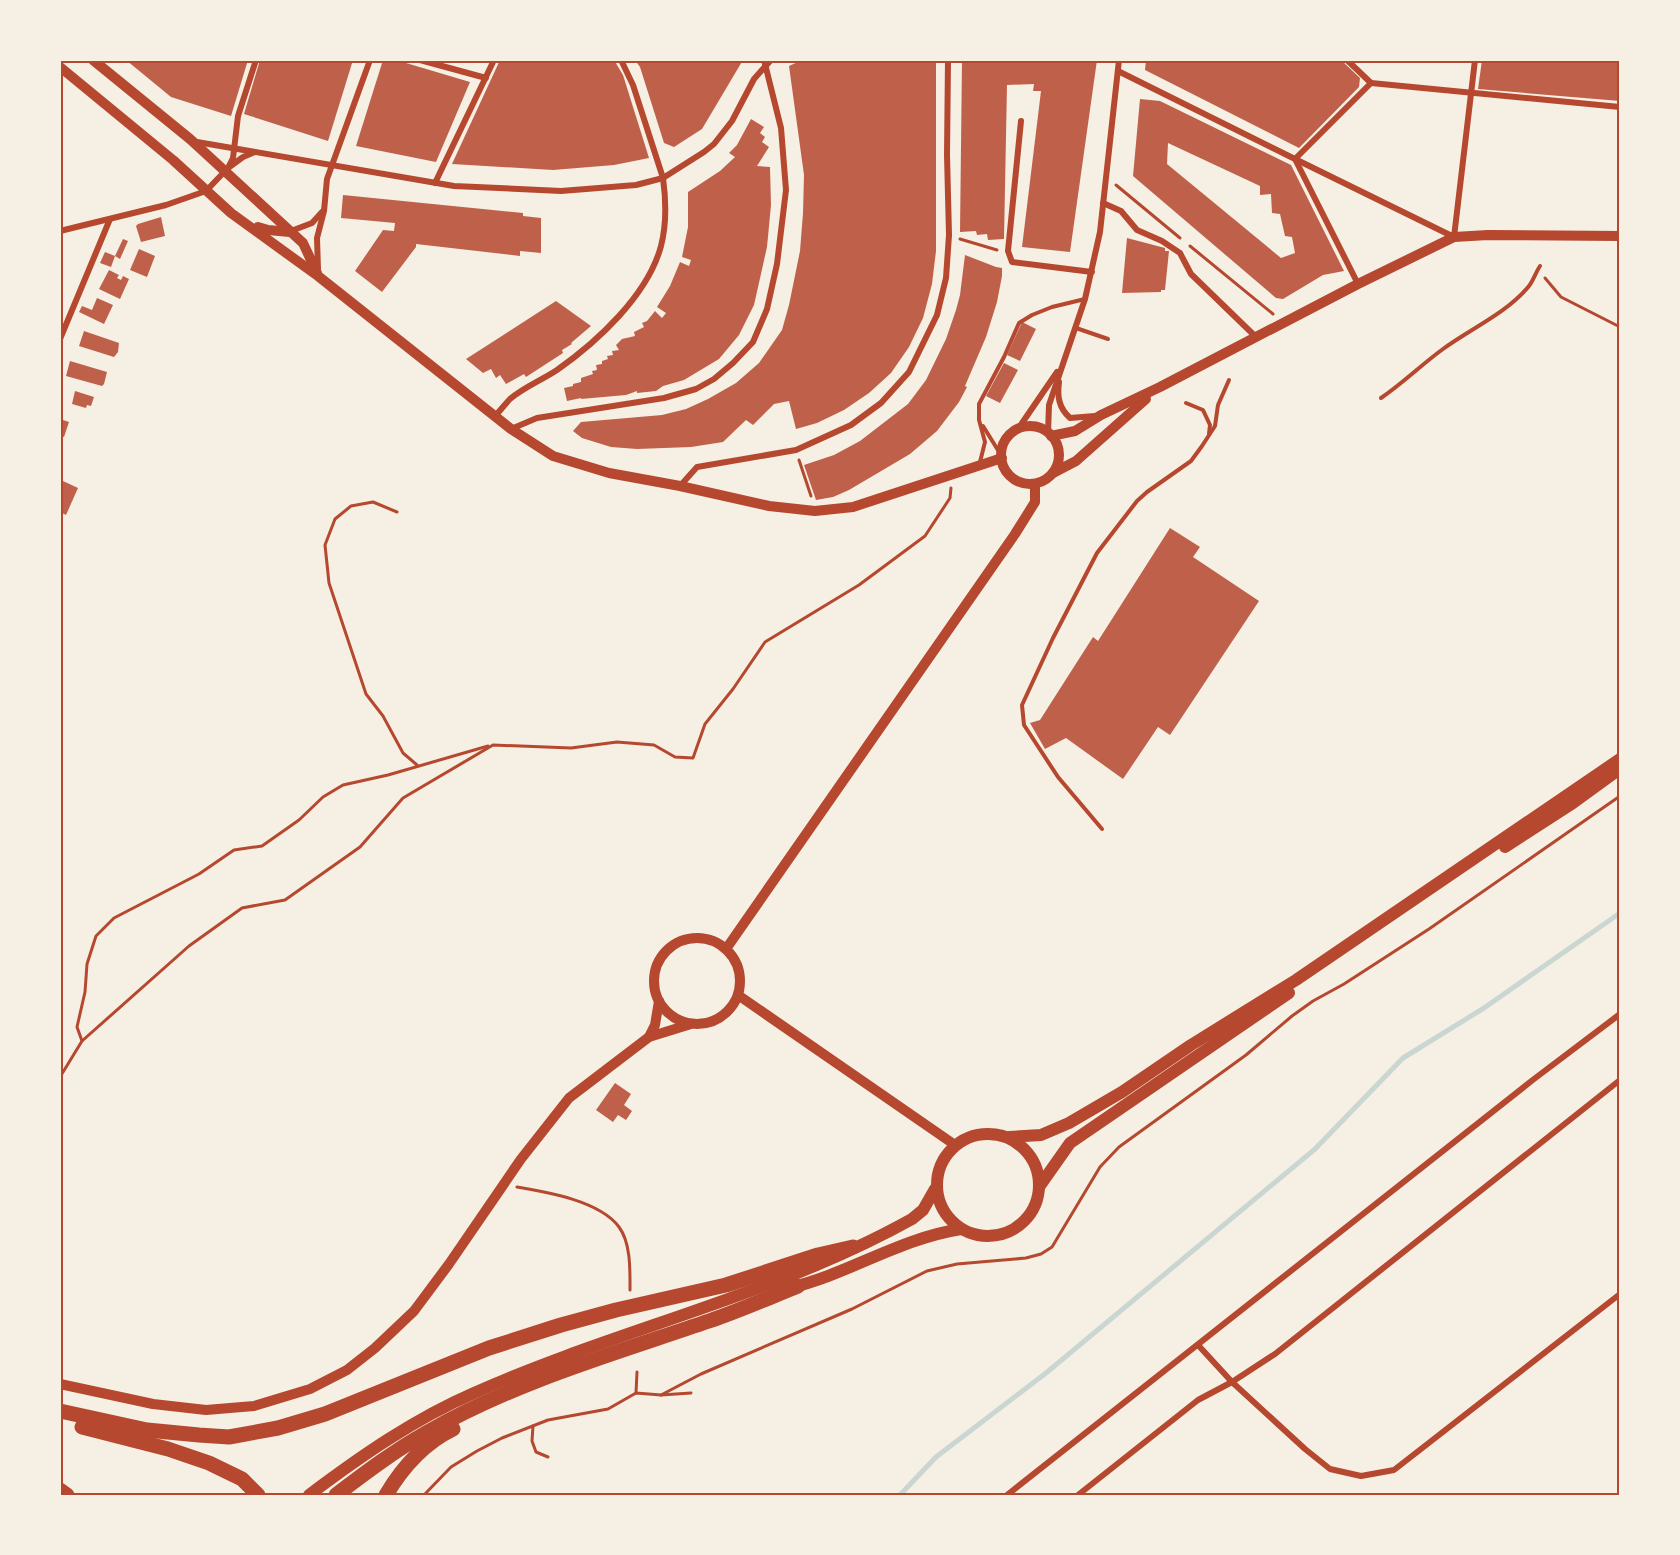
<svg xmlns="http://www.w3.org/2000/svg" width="1680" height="1555" font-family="'PT Sans Narrow',sans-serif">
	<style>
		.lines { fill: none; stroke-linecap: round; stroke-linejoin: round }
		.stream { stroke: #c9d6d2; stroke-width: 5 }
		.building { fill: #bf614a; fill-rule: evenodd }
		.path { stroke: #b5482f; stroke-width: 3 }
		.service { stroke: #b5482f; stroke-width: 4 }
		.minor { stroke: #b5482f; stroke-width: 6 }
		.tertiary { stroke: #b5482f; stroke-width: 10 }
		.primary { stroke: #b5482f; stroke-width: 12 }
		.motorway { stroke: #b5482f; stroke-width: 15 }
		.neatline { fill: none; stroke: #b5482f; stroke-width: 2 }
	</style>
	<rect width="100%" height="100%" fill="#f6efe4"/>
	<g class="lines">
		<polyline class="stream" points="900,1495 936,1457 1046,1373 1315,1149 1403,1058 1484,1008 1620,913"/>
	</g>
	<g class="building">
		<polygon points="126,60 248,60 231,116 171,97"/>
		<polygon points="260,60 353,60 328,141 244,114"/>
		<polygon points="383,60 396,60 470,82 436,162 356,146"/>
		<polygon points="500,60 614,60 623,75 649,158 614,165 553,170 452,164"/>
		<polygon points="635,60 743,60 702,129 674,147 664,143 640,67"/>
		<polygon points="802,60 936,60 936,251 932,284 923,318 909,347 891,373 869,393 844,410 817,423 796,429 789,401 774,404 753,425 746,420 723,442 691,447 637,449 611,447 582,438 573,431 581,422 662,415 686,409 708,399 736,383 759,363 782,330 789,305 800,251 803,213 804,175 789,66"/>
		<polygon points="962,60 1097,60 1070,252 1022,247 1041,91 1033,91 1034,84 1007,85 1004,239 988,240 987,234 977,235 976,231 960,232"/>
		<polygon points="1146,60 1341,60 1360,78 1359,87 1299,148 1145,70"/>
		<polygon points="1482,60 1620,60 1620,101 1478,89"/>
		<path d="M1140,99L1160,101L1291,165L1344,271L1323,275L1283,299L1276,298L1133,176ZM1168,143L1260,186V195L1271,194L1272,213L1280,214L1285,236L1292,237L1295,253L1281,258L1167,164Z"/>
		<polygon points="751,119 764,127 760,133 765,137 762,142 769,147 757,166 770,167 771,205 767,247 754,305 739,335 719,359 684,380 663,386 656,391 637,393 637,391 626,395 581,399 581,398 567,401 564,388 573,386 573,384 581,382 581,378 593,374 592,371 597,370 596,365 602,364 602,361 608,359 607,356 613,355 612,351 619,350 616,345 622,339 635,336 634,332 644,327 642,323 647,321 655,311 662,318 666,313 657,307 670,286 680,262 689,266 691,260 682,257 688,227 688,192 720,171 735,157 729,153 737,145"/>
		<polygon points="343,195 523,213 523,216 541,218 541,253 520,251 520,256 416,244 416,247 382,292 355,271 383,230 394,231 395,223 341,218"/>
		<polygon points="161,217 165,236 141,242 136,226 138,224"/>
		<polygon points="1127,238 1165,248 1165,251 1169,251 1165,290 1161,290 1161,292 1122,293"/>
		<polygon points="123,239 128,241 120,259 115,256"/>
		<polygon points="139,249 155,256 147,277 130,270"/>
		<polygon points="105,252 115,256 111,267 100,263"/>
		<polygon points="965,255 996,267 1002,268 1002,276 997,302 986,337 965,386 967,387 959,402 937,431 910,454 849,490 833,497 816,500 804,465 834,455 860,441 908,404 926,380 946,339 956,310 960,295"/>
		<polygon points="109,270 119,275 117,278 121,280 123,276 129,279 120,299 99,289"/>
		<polygon points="97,298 113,305 104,324 79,312 82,306 92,310"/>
		<polygon points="556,301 591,326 571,343 572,344 562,350 563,353 526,377 524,374 506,384 500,375 496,378 491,369 483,373 466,359"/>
		<polygon points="1022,322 1036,329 1020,361 1007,355"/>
		<polygon points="84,331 119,343 118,352 114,357 79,346"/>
		<polygon points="70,361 107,372 104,384 102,386 66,376"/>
		<polygon points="1004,363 1018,370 1000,403 986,396"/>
		<polygon points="75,391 94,397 91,406 87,405 86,408 72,404"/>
		<polygon points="60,419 69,422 64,437 60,436"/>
		<polygon points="63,481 78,488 66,515 60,512 60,488"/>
		<polygon points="1170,528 1200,547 1193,557 1259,601 1170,735 1158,727 1123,779 1066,738 1045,749 1030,723 1040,720 1093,637 1098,641"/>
		<polygon points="615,1083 631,1094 624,1105 632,1111 626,1120 618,1115 613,1122 596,1110"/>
	</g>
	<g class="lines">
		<g class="path">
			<polyline points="1116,185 1180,238"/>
			<polyline points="960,239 997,250"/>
			<polyline points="1190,246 1273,314"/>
			<polyline points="1545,278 1561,297 1620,327"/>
			<polyline points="799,460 811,496"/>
			<polyline points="397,512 373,502 351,506 335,519 325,545 329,583 366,694 383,716 403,753 417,765"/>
			<polyline points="82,1041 77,1027 85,992 87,964 96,936 114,918 199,874 234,850 262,846 299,820 323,797 343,785 388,775 488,746"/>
			<polyline points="60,1077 82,1041 189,946 242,908 285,900 360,847 403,798 493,745 571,748 617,742 654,745 675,757 693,758 705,724 733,689 765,642 859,585 925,536 950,498 951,488"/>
			<path d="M517,1187C547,1192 600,1201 619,1227C631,1243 630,1271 630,1290"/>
			<polyline points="636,1393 637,1372"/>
			<polyline points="661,1395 701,1374 852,1309 927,1271 957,1264 1026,1258 1041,1254 1052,1247 1100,1167 1119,1147 1246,1055 1292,1016 1313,1001 1344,984 1429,929 1620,796"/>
			<polyline points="533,1426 532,1441 536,1452 548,1457"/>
			<polyline points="424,1495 451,1467 477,1451 502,1438 548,1420 608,1409 636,1393 661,1395 691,1393"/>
		</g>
		<g class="service">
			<polyline points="1076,328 1108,339"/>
			<path d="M1381,398C1403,383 1421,365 1443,349C1470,329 1507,313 1529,286C1533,281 1536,272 1540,266"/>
			<polyline points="1186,403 1203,410 1210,425 1209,434"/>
			<polyline points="983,426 1001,455"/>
			<polyline points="980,462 985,442 979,420 979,404 1004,357 1019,323 1032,315 1052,307 1085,299"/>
			<polyline points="1102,829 1058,777 1024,725 1022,705 1053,638 1097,553 1137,501 1147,492 1191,461 1202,446 1215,426 1218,405 1229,380"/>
		</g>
		<g class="minor">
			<polyline points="420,60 486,78"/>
			<polyline points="1347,60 1371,83"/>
			<polyline points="1118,71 1295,159 1358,284"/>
			<polyline points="1371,83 1295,159 1454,237 1475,60"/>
			<polyline points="1371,83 1620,107"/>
			<polyline points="1021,121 1008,251 1012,262 1092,272"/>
			<polyline points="197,142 454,186 561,191 636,185 663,178 704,152 714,144 732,121 754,79 771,60"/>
			<polyline points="229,166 233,158 238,116 256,60"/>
			<polyline points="435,183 494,60"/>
			<polyline points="1103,203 1121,211 1137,230 1162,241 1180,253 1191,274 1256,337"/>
			<polyline points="60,231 166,205 206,191 228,168 243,157 255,152"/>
			<polyline points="291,231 312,223 322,212"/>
			<polyline points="318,269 317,238 324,211 327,179 370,60"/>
			<polyline points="60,339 110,219"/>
			<path d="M1059,382C1057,397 1059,408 1070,418L1095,416"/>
			<path d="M495,416C500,411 505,404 510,399C524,387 542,380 557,370C597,342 648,295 661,246C667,223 666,200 663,178L633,85L621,60"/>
			<polyline points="511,429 537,418 664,398 696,389 714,379 733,363 753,342 767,309 777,264 786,190 781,128 764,60"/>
			<polyline points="1018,429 1057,372"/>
			<polyline points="1048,433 1049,405 1085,299 1100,232 1119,60"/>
			<polyline points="680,486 697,467 796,450 851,425 881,403 909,372 937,315 946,278 949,235 947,155 948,60"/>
			<polyline points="1198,1345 1232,1382 1305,1449 1330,1469 1361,1476 1394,1470 1620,1294"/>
			<polyline points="1007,1495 1534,1079 1620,1014"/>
			<polyline points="1078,1495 1198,1400 1232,1382 1275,1354 1620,1080"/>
		</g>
		<g class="tertiary">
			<polyline points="93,60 190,139 303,243 317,273"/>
			<polyline points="60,67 173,160 231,213 318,276 511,429 553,456 609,473 680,486 769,506 815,511 853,507 1002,458"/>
			<polyline points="258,227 268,230 290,232"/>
			<circle cx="1030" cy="455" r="29"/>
			<polyline points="1051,436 1075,431 1101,415 1160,387 1358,284 1454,237 1488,235 1620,236"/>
			<polyline points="1053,473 1076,461 1146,399"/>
			<circle cx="697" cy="981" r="43"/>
			<polyline points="726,949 1015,534 1035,502 1035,484"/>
			<polyline points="738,995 955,1145"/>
			<polyline points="649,1037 655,1025 659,1001"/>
			<polyline points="60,1384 153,1404 206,1410 254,1406 310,1389 347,1370 375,1348 414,1311 449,1264 521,1159 569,1098 649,1037 691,1024"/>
		</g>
		<g class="primary">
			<polyline points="1505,847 1573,803 1617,771"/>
			<circle cx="988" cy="1185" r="51"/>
			<polyline points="1009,1137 1041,1135 1069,1123 1122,1092 1191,1045 1296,980 1620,759"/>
			<polyline points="1039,1187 1070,1143 1289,993"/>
			<path d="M789,1288C849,1274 898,1239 961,1229"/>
			<path d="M309,1495C361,1456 414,1419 474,1393C617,1329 774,1296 912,1219L923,1210L935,1189"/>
		</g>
		<g class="motorway">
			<polyline points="60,1411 147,1430 199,1435 229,1437 278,1428 325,1414 489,1348 561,1325 616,1310 726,1285 818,1255 853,1247"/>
			<polyline points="82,1427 168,1449 209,1463 242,1479 258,1495"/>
			<polyline points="60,1490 67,1495"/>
			<path d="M336,1495C365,1473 394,1451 426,1433C514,1382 613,1354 709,1321C739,1311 768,1298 798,1286"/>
			<path d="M386,1495C402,1468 424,1443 453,1429"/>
		</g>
	</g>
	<rect width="1680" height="1555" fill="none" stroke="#f6efe4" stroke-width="123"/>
	<rect x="62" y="62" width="1556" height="1432" class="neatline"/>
</svg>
